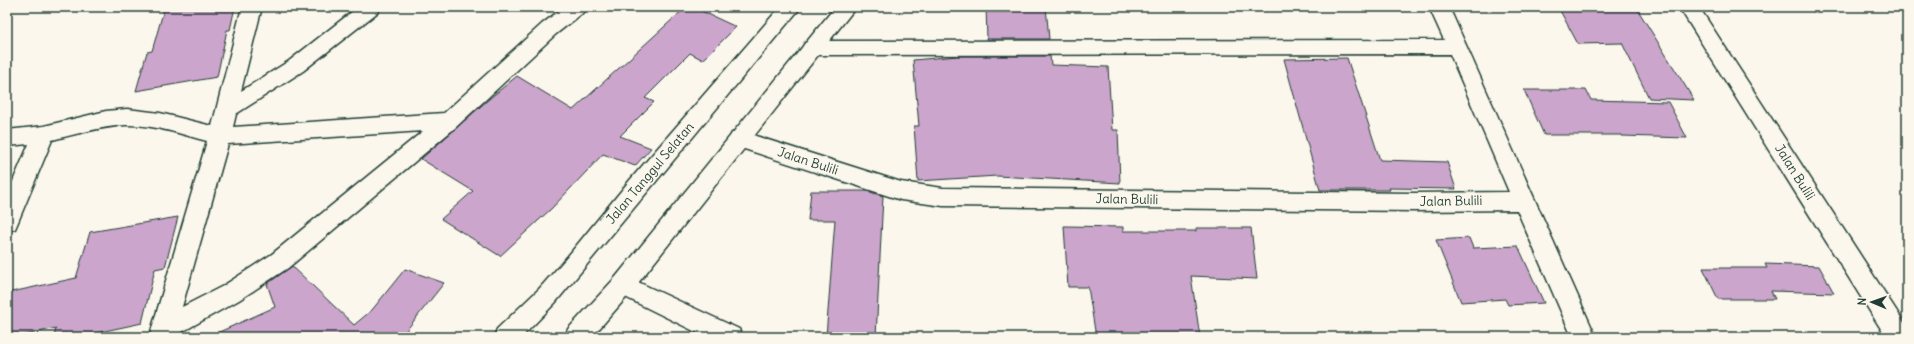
<svg xmlns="http://www.w3.org/2000/svg" width="1914" height="344" font-family="Delius,sans-serif">
	<style>
		.building { fill: #cca5cc; stroke: #1f3d34 }
		.lines { fill: none; stroke-linecap: round; stroke-linejoin: round }
		.street-casing { stroke: #1f3d34; stroke-width: 3 }
		.secondary-casing { stroke: #1f3d34; stroke-width: 3 }
		.street { fill: #fbf7ec; fill-rule: evenodd }
		.secondary { fill: #fbf7ec; fill-rule: evenodd }
		.labels { text-anchor: middle; dominant-baseline: central; stroke-width: 3; stroke-linejoin: round; paint-order: stroke }
		.street-label { font-size: 13px; fill: #1f3d34; stroke: #fbf7ec }
	</style>
	<rect width="100%" height="100%" fill="#fbf7ec"/>
	<filter id="ink" filterUnits="userSpaceOnUse"><feTurbulence type="fractalNoise" baseFrequency=".025" numOctaves="2"/><feDisplacementMap in="SourceGraphic" scale="8" xChannelSelector="R" yChannelSelector="G"/><feConvolveMatrix kernelMatrix="1 2 1 2 8 2 1 2 1" color-interpolation-filters="sRGB"/></filter>
	<g filter="url(#ink)">
		<g class="building">
			<polygon points="178,7 235,7 230,30 227,30 217,77 136,91 147,52 152,51 164,9"/>
			<polygon points="686,7 693,7 736,27 703,60 690,53 645,98 654,102 620,136 651,148 635,166 603,154 552,208 500,256 441,219 473,191 421,159 489,99 517,76 573,110"/>
			<polygon points="986,7 1046,7 1049,39 987,39"/>
			<polygon points="1558,7 1636,7 1694,100 1649,98 1622,43 1578,44"/>
			<polygon points="958,56 1050,56 1051,65 1108,67 1112,130 1118,130 1120,183 997,176 918,181 914,126 919,126 913,60"/>
			<polygon points="1347,58 1380,160 1447,162 1456,189 1389,188 1390,190 1320,190 1284,59"/>
			<polygon points="1524,90 1586,90 1591,100 1668,102 1687,138 1622,136 1622,135 1544,135"/>
			<polygon points="811,191 867,191 883,196 876,337 826,337 835,220 808,220"/>
			<polygon points="178,217 165,267 155,269 142,323 77,337 54,337 56,328 17,337 7,337 7,293 76,278 90,232"/>
			<polygon points="1064,226 1123,227 1123,231 1196,231 1196,228 1251,228 1257,279 1191,276 1200,337 1096,337 1088,287 1068,287"/>
			<polygon points="1469,238 1473,248 1518,246 1544,303 1508,305 1505,299 1461,302 1436,240"/>
			<polygon points="1765,264 1819,266 1834,293 1771,291 1775,299 1718,299 1703,268 1767,268"/>
			<polygon points="292,266 354,325 372,310 405,269 444,283 401,337 208,337 275,307 267,284"/>
		</g>
		<g class="lines">
			<defs>
				<g id="street">
					<path d="M242,7H262L241,91L289,61L358,7H381L378,12L303,71L236,114L233,127L444,113L542,24L564,7H587L584,12L556,34L456,127L288,268L239,300L173,337H151L150,335L207,141C181,134 152,124 125,125C100,127 76,134 52,140L18,222L15,229L7,231V195L29,144L7,146V130L44,126L106,111L127,109L160,113L212,126ZM423,131L272,254L223,286L182,307L228,144Z"/>
					<polygon points="780,7 801,7 555,303 522,337 494,337 497,329 539,289 568,256 630,180"/>
					<polygon points="1429,7 1449,7 1596,337 1572,337 1517,210 1415,211 943,206 901,200 732,145 729,139 732,133 740,131 901,182 943,188 1415,193 1509,192 1450,54 812,55 805,53 802,48 805,43 812,41 1444,40"/>
					<polygon points="1679,7 1699,7 1907,327 1907,337 1886,337"/>
					<polygon points="623,275 739,329 742,337 706,337 615,292 611,285 615,278"/>
				</g>
				<polygon id="secondary" points="835,7 856,7 631,292 592,337 565,337 568,329 615,278"/>
			</defs>
			<use href="#street" class="street-casing"/>
			<use href="#secondary" class="secondary-casing"/>
			<use href="#street" class="street"/>
			<use href="#secondary" class="secondary"/>
		</g>
	</g>
	<g class="labels">
		<g class="street-label">
			<text transform="translate(808 161) rotate(18)">Jalan Bulili</text>
			<text transform="translate(1795 172) rotate(58)">Jalan Bulili</text>
			<text transform="translate(650 173) rotate(-50)">Jalan Tanggul Selatan</text>
			<text transform="translate(1127 199) rotate(1)">Jalan Bulili</text>
			<text transform="translate(1451 201) rotate(-1)">Jalan Bulili</text>
		</g>
	</g>
	<rect width="1914" height="344" fill="none" stroke="#fbf7ec" stroke-width="24"/>
	<rect x="12" y="12" width="1890" height="320" fill="none" stroke="#1f3d34" stroke-width="1.5" filter="url(#ink)"/>
	<g transform="translate(1872 302) rotate(272)" stroke="#fbf7ec" stroke-width="3" paint-order="stroke">
	<path d="M0-3L7 15L0 10L-7 15Z" fill="#1f3d34"/>
	<text y="-6" font-size="11" font-weight="bold" text-anchor="middle" fill="#1f3d34">N</text>
	</g>
</svg>
